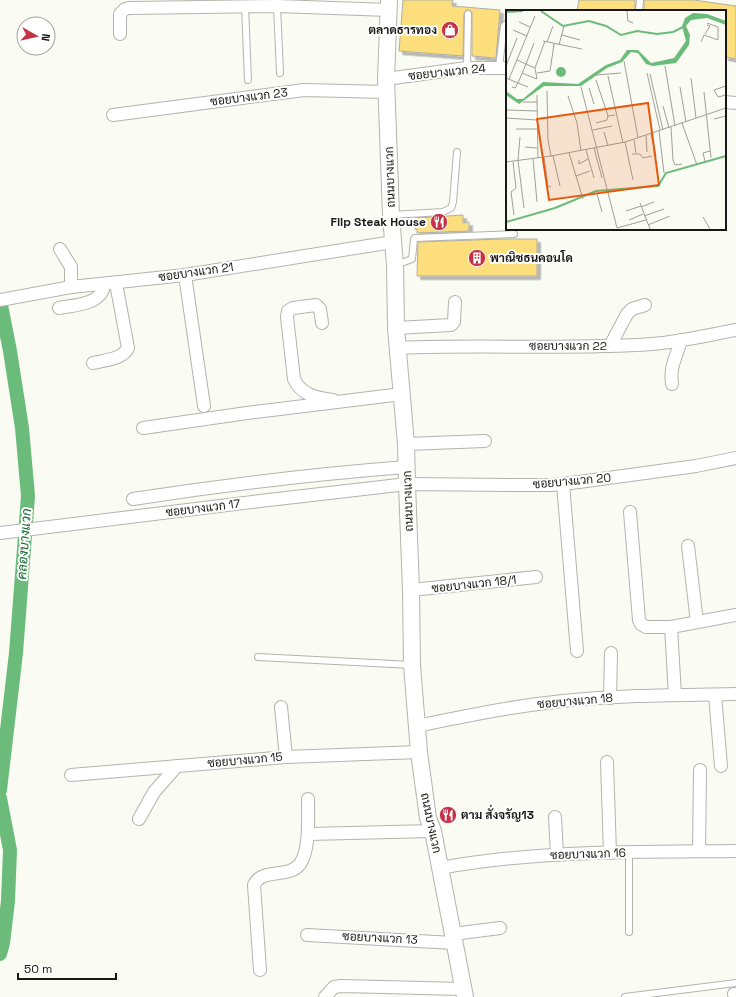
<svg xmlns="http://www.w3.org/2000/svg" width="736" height="997" font-family="'Space Grotesk',Sarabun,sans-serif">
	<style>
		.lines { fill: none; stroke-linecap: round; stroke-linejoin: round }
		.canal { stroke: #6bbc7a; stroke-width: 14 }
		.building { fill: #fdde7b; stroke: #b0aea7; filter: url(#shadow) }
		.lane-casing { stroke: #b3b4ad; stroke-width: 8 }
		.street-casing { stroke: #b3b4ad; stroke-width: 14 }
		.secondary-casing { stroke: #b3b4ad; stroke-width: 18 }
		.lane { stroke: #fff; stroke-width: 6 }
		.street { stroke: #fff; stroke-width: 12 }
		.secondary { stroke: #fff; stroke-width: 16 }
		.labels { text-anchor: middle; dominant-baseline: central; stroke-width: 4; stroke-linejoin: round; paint-order: stroke }
		.poi-label { font-size: 12px; font-weight: bold; fill: #171715; stroke: #fffffe; text-anchor: end }
		.street-label { font-size: 12px; fill: #171715; stroke: #fffffe }
		.water-label { font-size: 13px; font-style: italic; fill: #0a662a; stroke: #fffffe }
		.inset-river { fill: none; stroke: #6bbc7a; stroke-width: 2 }
		.inset-road { fill: none; stroke: #9fa09a; stroke-width: 1 }
		.view { fill: #e8590c; fill-opacity: 0.15; stroke: #e8590c; stroke-width: 2 }
		.inset-edge { fill: none; stroke: #171715; stroke-width: 2 }
	</style>
	<defs>
		<filter id="shadow"><feDropShadow dx="3.5" dy="3.5" stdDeviation="0" flood-color="#0004"/></filter>
	</defs>
	<rect width="100%" height="100%" fill="#fafbf3"/>
	<g class="lines">
		<g class="canal">
			<polyline points="0,300 10,351 22,428 28,496 16,653 0,790"/>
			<polyline points="0,798 10,850 8,901 3,943 0,954"/>
		</g>
	</g>
	<g class="building">
		<polygon points="403,0 453,0 452,6 500,10 496,58 472,56 472,12 468,10 466,10 464,14 463,56 399,51"/>
		<polygon points="579,0 635,0 635,11 577,11"/>
		<polygon points="644,0 694,0 736,6 736,59 725,57 725,11 644,11"/>
		<polygon points="463,215 463,223 469,222 469,231 417,233 417,229 415,229 415,218"/>
		<polygon points="501,239 537,239 537,276 417,276 418,242"/>
	</g>
	<g class="lines">
		<defs>
			<g id="lane">
				<polyline points="245,6 248,80"/>
				<polyline points="277,6 280,73"/>
				<polyline points="639,11 640,0"/>
				<polyline points="499,67 504,26 507,23"/>
				<polyline points="467,68 468,14"/>
				<polyline points="391,215 443,212 451,208 453,202 457,152"/>
				<polyline points="396,265 412,259 414,239 415,238 514,234"/>
				<polyline points="258,657 412,665"/>
				<polyline points="629,852 629,932"/>
				<polyline points="625,997 736,983"/>
			</g>
			<g id="street">
				<polyline points="120,34 120,14 125,9 129,8 277,6 389,10"/>
				<polyline points="386,79 467,68 507,68"/>
				<polyline points="725,102 736,103"/>
				<polyline points="113,115 304,90 387,92"/>
				<polyline points="60,249 71,267 71,287"/>
				<polyline points="185,275 204,406"/>
				<polyline points="0,300 71,287 185,275 393,242"/>
				<path d="M59,308C74,305 96,305 103,290L102,284"/>
				<path d="M322,323L320,309L316,305L293,308L288,311L287,317L294,379C301,395 317,398 333,400"/>
				<polyline points="396,328 451,325 454,322 455,302"/>
				<polyline points="610,346 627,314 632,309 645,305"/>
				<path d="M399,348C483,344 568,350 652,344C680,342 708,335 736,330"/>
				<path d="M93,363C105,360 123,359 128,348L116,283"/>
				<path d="M672,384C669,367 677,356 681,340"/>
				<polyline points="143,428 247,413 402,394"/>
				<polyline points="406,444 485,441"/>
				<polyline points="563,484 577,651"/>
				<path d="M133,499C224,485 315,474 406,467"/>
				<polyline points="630,512 639,620 641,624 646,627 671,627"/>
				<polyline points="0,533 260,501 407,484 520,485 552,485 579,482 696,466 736,458"/>
				<polyline points="688,546 697,622"/>
				<polyline points="411,590 536,577"/>
				<polyline points="675,695 671,627 736,615"/>
				<polyline points="715,695 721,766"/>
				<polyline points="610,698 611,653"/>
				<polyline points="281,707 286,757"/>
				<path d="M417,726C465,716 514,706 563,701C620,695 679,695 736,694"/>
				<polyline points="607,762 610,853"/>
				<polyline points="71,775 286,757 419,752"/>
				<polyline points="555,817 557,855"/>
				<polyline points="139,819 154,792 177,766"/>
				<polyline points="308,834 433,831"/>
				<polyline points="699,851 700,770"/>
				<path d="M440,868C538,850 638,852 736,851"/>
				<polyline points="453,934 500,928"/>
				<polyline points="307,935 454,943"/>
				<path d="M260,970L254,885C262,867 289,879 300,864C310,850 308,817 308,799"/>
				<polyline points="734,994 735,997"/>
				<polyline points="325,997 334,987 341,986 463,989"/>
			</g>
			<polyline id="secondary" points="389,0 386,79 391,215 395,265 396,328 406,444 407,484 411,590 412,665 419,752 428,818 433,831 465,997"/>
		</defs>
		<use href="#lane" class="lane-casing"/>
		<use href="#street" class="street-casing"/>
		<use href="#secondary" class="secondary-casing"/>
		<use href="#lane" class="lane"/>
		<use href="#street" class="street"/>
		<use href="#secondary" class="secondary"/>
	</g>
	<defs>
		<symbol id="shop-disc" viewBox="-11 -11 22 22"><circle r="9.5" fill="#c33246" stroke="#fffffe"/><path d="M-5-2.5h2.3a2.7 3.5 0 0 1 5.4 0H5L5.5 6h-11ZM-1.5-2.5h3a1.5 2.3 0 0 0-3 0Z" fill="#fff"/></symbol>
		<symbol id="restaurant-disc" viewBox="-11 -11 22 22"><circle r="9.5" fill="#c33246" stroke="#fffffe"/><path d="M-5-6h1v4h1v-4h1v4h1v-4h1v5L-1.5 .5V6h-2V.5L-5-1ZM5-6V6H3V1.5H1.5Q1.5-4 5-6Z" fill="#fff"/></symbol>
		<symbol id="building-disc" viewBox="-11 -11 22 22"><circle r="9.5" fill="#c33246" stroke="#fffffe"/><path d="M-4-6H4V6H1V3H-1V6H-4ZM-2.5-4.3h1.7v1.8h-1.7ZM.8-4.3h1.7v1.8H.8ZM-2.5-1h1.7V.8h-1.7ZM.8-1h1.7V.8H.8Z" fill="#fff"/></symbol>
	</defs>
	<g fill-rule="evenodd">
		<use href="#shop-disc" x="440" y="20" width="20" height="20"/>
		<use href="#restaurant-disc" x="429" y="212" width="20" height="20"/>
		<use href="#building-disc" x="467" y="248" width="20" height="20"/>
		<use href="#restaurant-disc" x="438" y="805" width="20" height="20"/>
	</g>
	<g class="labels">
		<g class="poi-label">
			<text x="437" y="30">ตลาดธารทอง</text>
			<text x="426" y="222">Flip Steak House</text>
			<text x="490" y="258" text-anchor="start">พาณิชธนคอนโด</text>
			<text x="461" y="815" text-anchor="start">ตาม สั่งจรัญ13</text>
		</g>
		<g class="street-label">
			<text transform="translate(447 72) rotate(-6)">ซอยบางแวก 24</text>
			<text transform="translate(249 97) rotate(-7)">ซอยบางแวก 23</text>
			<text transform="translate(390 177) rotate(-92)">ถนนบางแวก</text>
			<text transform="translate(196 272) rotate(-8)">ซอยบางแวก 21</text>
			<text x="568" y="346">ซอยบางแวก 22</text>
			<text transform="translate(572 481) rotate(-5)">ซอยบางแวก 20</text>
			<text transform="translate(408 501) rotate(-92)">ถนนบางแวก</text>
			<text transform="translate(203 508) rotate(-7)">ซอยบางแวก 17</text>
			<text transform="translate(474 584) rotate(-6)">ซอยบางแวก 18/1</text>
			<text transform="translate(575 701) rotate(-5)">ซอยบางแวก 18</text>
			<text transform="translate(245 760) rotate(-5)">ซอยบางแวก 15</text>
			<text transform="translate(431 823) rotate(78)">ถนนบางแวก</text>
			<text transform="translate(588 854) rotate(-2)">ซอยบางแวก 16</text>
			<text transform="translate(380 938) rotate(3)">ซอยบางแวก 13</text>
		</g>
		<g class="water-label">
			<text transform="translate(24 544) rotate(-86)">คลองบางแวก</text>
		</g>
	</g>
	<g transform="translate(506 10)">
		<rect width="220" height="220" fill="#fafbf3"/>
		<path d="M187,3L201,4L220,11V15L201,8L185,10L180,16L184,25L183,35L170,53L147,56L140,54L132,43L125,42L116,52L101,58L75,76H38L13,94L0,85V81L11,89H17L37,72L72,74L100,55L114,50L121,40H132L145,53L168,48L180,31L176,16L179,8ZM50 62a5 5 0 1 1 10 0a5 5 0 1 1-10 0Z" fill="#6bbc7a"/>
		<path class="inset-river" d="M35,1L57,16L83,11L100,16L115,25L131,21L151,24L167,22L177,17M0,2L17,1M0,212L49,198L90,181L152,176L160,163L220,146"/>
		<path class="inset-road" d="M121,1L122,11L127,13M13,12L24,17M7,20L21,26M199,24L204,16L201,15M56,25L74,30M37,31L76,39M41,32L47,16M195,32L198,25L212,30V17L201,13M53,35L58,16M11,50L20,54L28,33M118,51L132,128M0,56L11,28M159,56L169,116M16,63L31,69L29,58M31,63L44,61L48,34M141,63L154,120M144,64L157,120M90,65L115,63M102,66L117,133M0,68L12,73L20,54L29,58L39,31M185,68L190,108M3,69L29,6M90,70L102,106L109,105M220,76L208,80L212,87L220,85M6,77L9,78L12,73L22,77M75,77L111,218L140,210M174,77L180,112M83,78L88,94M41,81L42,130L45,146M198,82L205,148M31,85L32,148M62,86L71,113L75,141M17,92H31M0,93V106M157,96L163,118M1,100L31,101M0,108L31,110M208,109L220,106M90,113L101,110L102,106M176,113L191,155M165,117L167,150L169,155L176,154M10,119H31M87,120L106,116M153,121L158,163M98,122L102,136M145,124L150,146M140,125L141,142M14,127L12,150L18,198M128,130L130,143M119,132L127,170M19,137L31,138M88,138L96,168M80,140L88,168M63,143L77,189M126,144H134L137,148L146,146M47,146L54,176M38,147L42,176L45,177M27,148L31,192M73,150V154L82,149M199,151L197,143L204,141M0,152L45,146L119,132L220,98M7,152L10,178L5,182L8,205M70,166L84,161M91,184L96,202M134,193L144,219M135,197L148,192M120,201L135,196M138,206L158,199M197,207L204,219M123,210L137,204M142,215L164,206"/>
		<path class="view" d="M142,93L153,175L43,190L31,109Z"/>
		<rect width="220" height="220" class="inset-edge"/>
	</g>
	<g transform="translate(36 36) rotate(98)"><circle r="19" fill="#fffffe" stroke="#a2a2a1"/>
	<path d="M0-3L7 15L0 10L-7 15Z" fill="#c33246"/>
	<text y="-6" font-size="11" font-weight="bold" text-anchor="middle" fill="#171715">N</text>
	</g>
	<path d="M18 973v6h98v-6" fill="none" stroke="#171715" stroke-width="2"/>
	<text x="24" y="973" font-size="12" fill="#171715" stroke="#fffffe" stroke-width="3" paint-order="stroke">50 m</text>
</svg>
